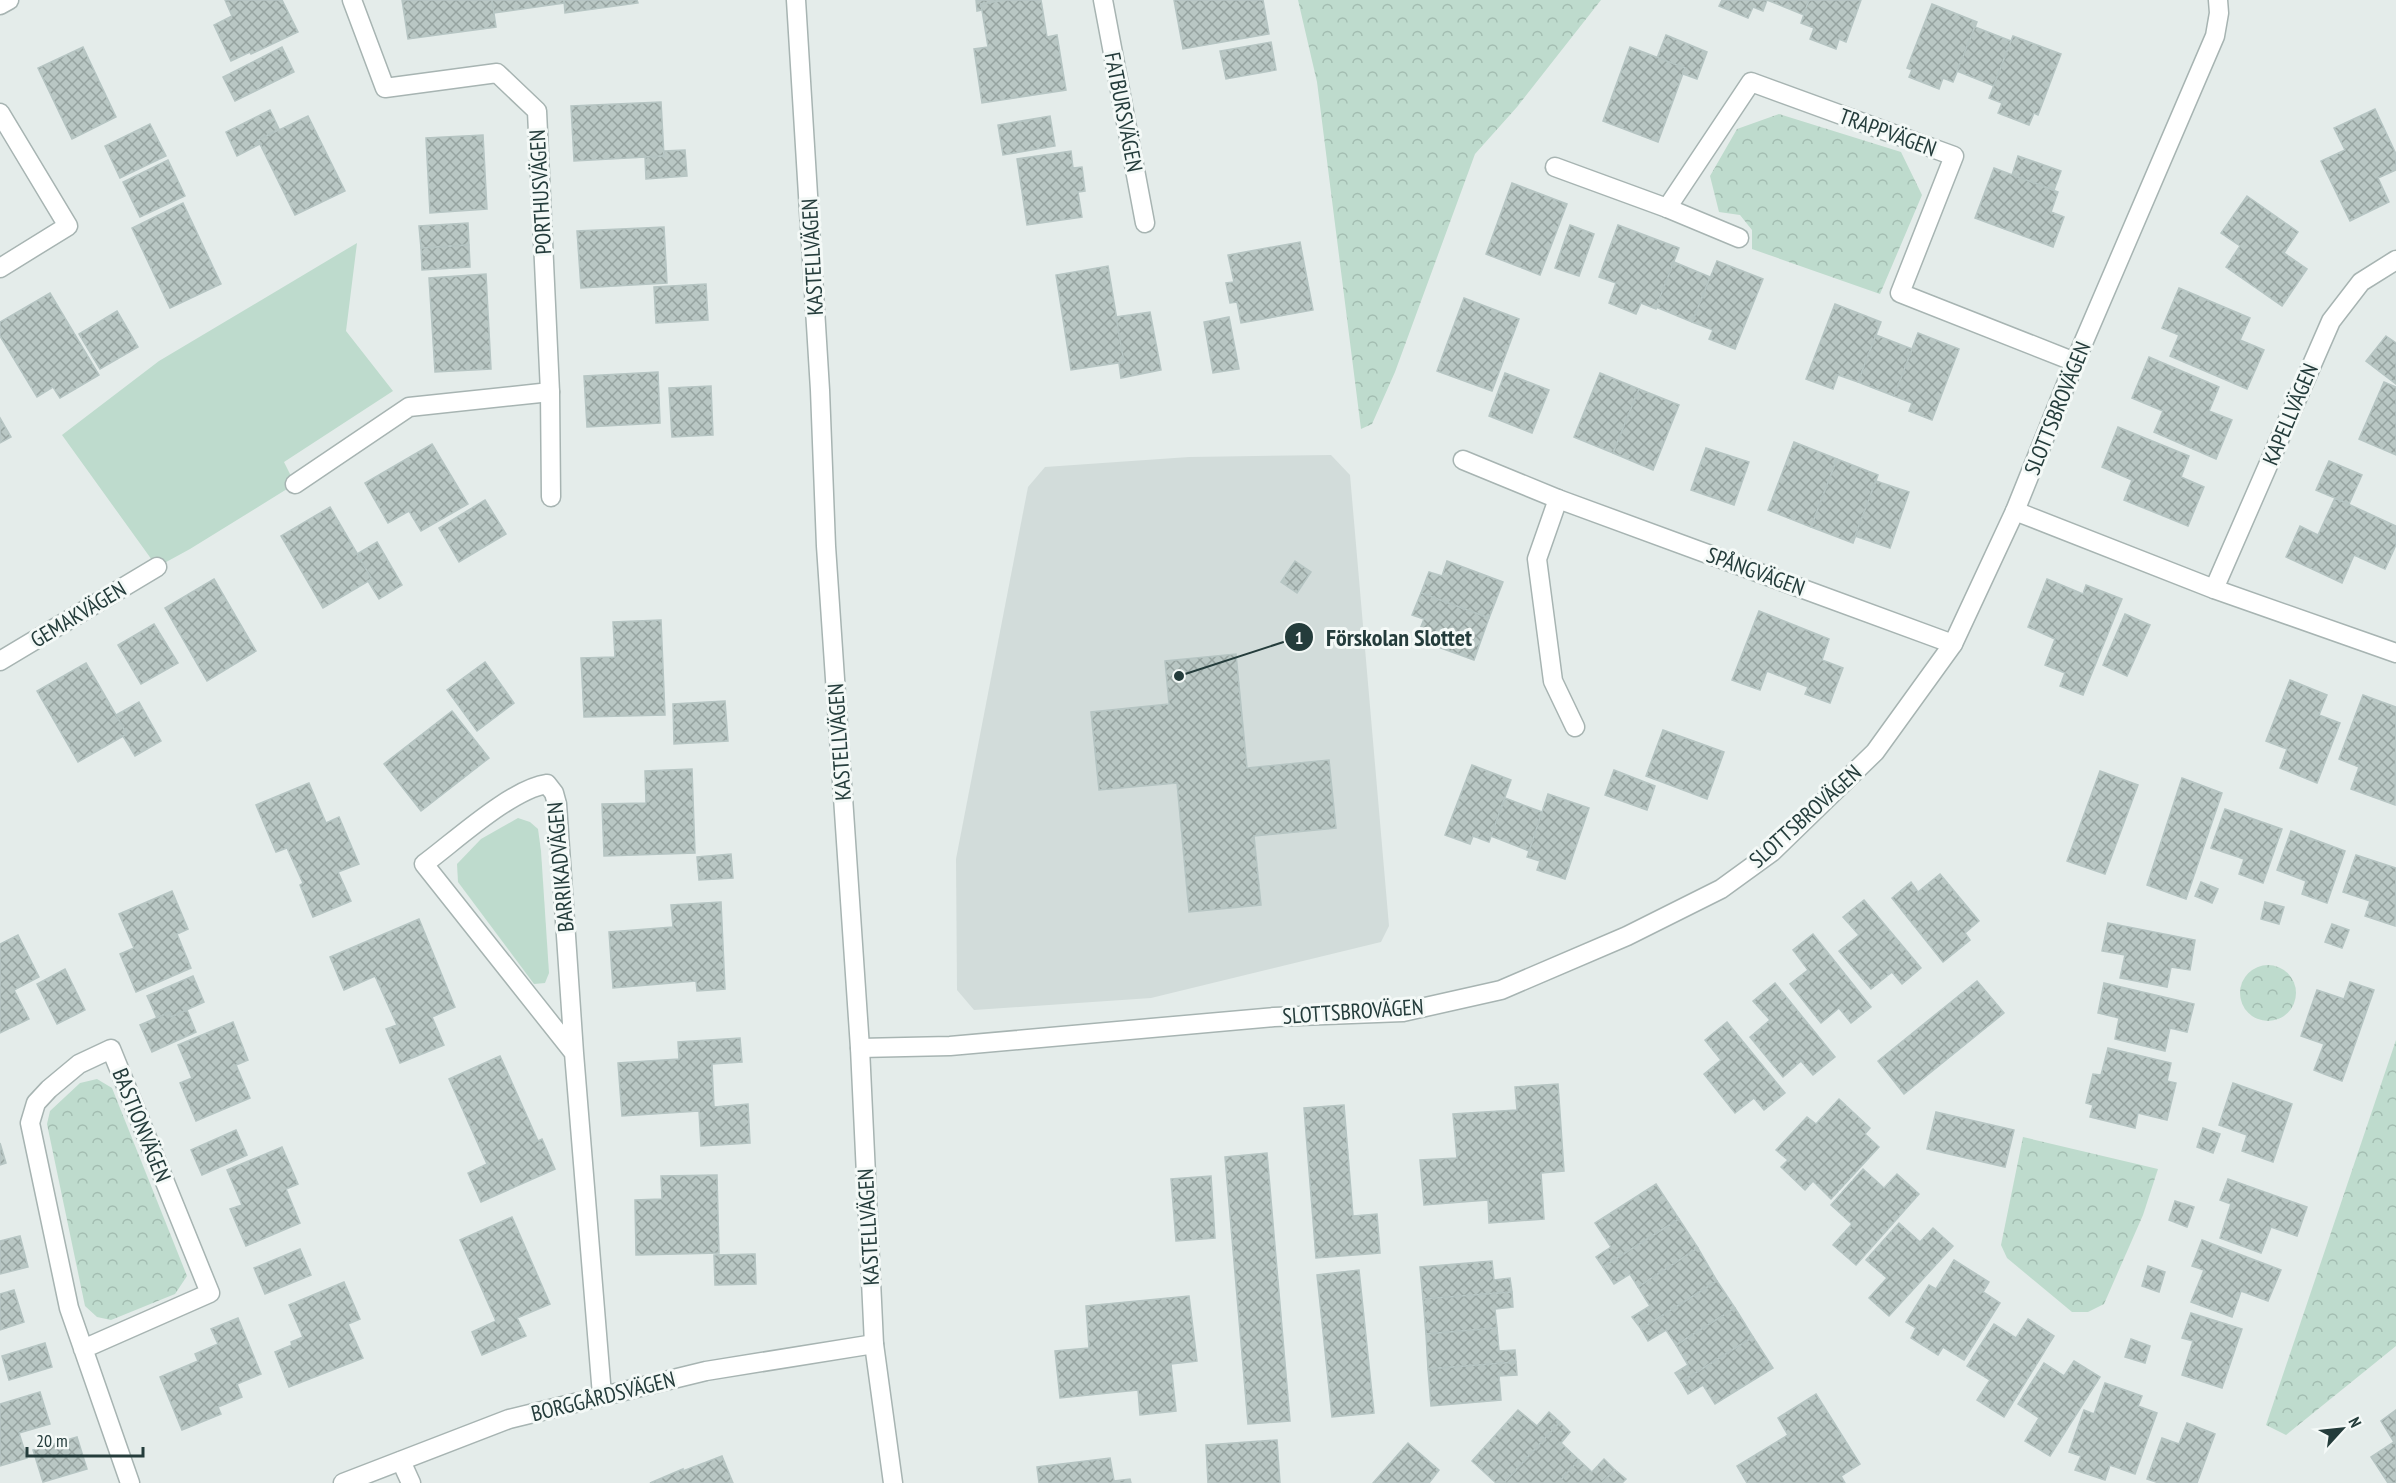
<svg xmlns="http://www.w3.org/2000/svg" width="2396" height="1483" font-family="'PT Sans Narrow',sans-serif">
	<style>
		.built { fill: #d2dcda }
		.grass { fill: #bedbcd }
		.park { fill: url(#park-crowns) }
		.building { fill: url(#building-cross-hatch); stroke: #b6c5c3; stroke-width: 1.5 }
		.lines { fill: none; stroke-linecap: round; stroke-linejoin: round }
		.minor-casing { stroke: #a7b4b2; stroke-width: 21 }
		.minor { stroke: #fff; stroke-width: 18 }
		.labels { text-anchor: middle; dominant-baseline: central; stroke-width: 6; stroke-linejoin: round; paint-order: stroke }
		.street-label { font-size: 22px; fill: #243c3b; stroke: #f4f9f7 }
		.leader { fill: none; stroke: #243c3b; stroke-width: 2 }
		.callout-dot { fill: #243c3b; stroke: #f4f9f7; stroke-width: 2 }
		.mark-label { font-size: 18px; text-anchor: middle; font-weight: bold; fill: #fff }
		.callout-label { font-size: 24px; text-anchor: middle; font-weight: bold; fill: #243c3b; stroke: #f4f9f7; stroke-width: 6; stroke-linejoin: round; paint-order: stroke }
	</style>
	<defs>
		<pattern id="park-crowns" width="20" height="18" patternUnits="userSpaceOnUse" patternTransform="scale(1.5)"><rect width="20" height="18" fill="#bedbcd"/><path d="M2 6a3 3 0 1 1 6 0M12 15a3 3 0 1 1 6 0" fill="none" stroke="#a3bdb1"/></pattern>
		<pattern id="building-cross-hatch" width="8" height="8" patternUnits="userSpaceOnUse" patternTransform="scale(1.5)"><rect width="8" height="8" fill="#b9c7c4"/><path d="M0 0l8 8M0 8l8-8" fill="none" stroke="#96a3a0"/></pattern>
	</defs>
	<rect width="100%" height="100%" fill="#e4ecea"/>
	<polygon class="built" points="1331,455 1350,475 1389,926 1381,942 1151,998 974,1010 957,990 956,859 1028,487 1045,467 1189,457"/>
	<g class="grass">
		<polygon points="357,243 346,331 393,391 284,462 295,484 190,549 157,567 62,435 159,361"/>
		<polygon points="518,818 530,822 538,829 541,851 549,973 545,983 534,984 458,882 457,864 481,839"/>
	</g>
	<g class="park">
		<polygon points="1298,0 1601,0 1517,107 1475,154 1395,372 1372,424 1361,429 1317,82"/>
		<polygon points="1779,114 1901,152 1922,195 1880,294 1752,249 1752,230 1740,215 1719,212 1710,176 1737,129"/>
		<circle cx="2268" cy="993" r="28"/>
		<polygon points="2396,1040 2396,1346 2286,1435 2266,1425"/>
		<polygon points="97,1079 112,1088 187,1276 175,1294 111,1320 97,1317 85,1306 47,1124 50,1111 80,1083"/>
		<polygon points="2023,1137 2158,1169 2143,1215 2104,1304 2088,1312 2072,1312 2007,1258 2001,1245"/>
	</g>
	<g class="building">
		<polygon points="225,0 282,0 298,32 251,54 250,52 231,61 214,25 232,16"/>
		<polygon points="402,0 492,0 496,27 408,39"/>
		<polygon points="492,0 564,0 564,3 494,13"/>
		<polygon points="564,0 637,0 638,3 565,13"/>
		<polygon points="976,0 1005,0 981,4 982,10 977,11"/>
		<polygon points="1005,0 1041,0 1047,37 1057,35 1066,90 982,103 974,49 988,47 981,4"/>
		<polygon points="1174,0 1263,0 1269,34 1183,49"/>
		<polygon points="1722,0 1767,0 1763,11 1753,7 1748,18 1719,6"/>
		<polygon points="1767,0 1809,0 1804,15"/>
		<polygon points="1809,0 1861,0 1846,42 1839,39 1836,49 1810,39 1814,28 1801,23"/>
		<polygon points="1932,4 1977,22 1953,82 1943,78 1939,89 1909,77 1912,70 1907,68"/>
		<polygon points="1975,27 2011,41 1994,86 1957,71"/>
		<polygon points="1666,35 1707,52 1697,79 1683,74 1685,68 1657,58"/>
		<polygon points="2013,36 2061,54 2038,115 2034,113 2029,125 1998,113 2002,103 1989,98"/>
		<polygon points="1271,42 1276,70 1226,79 1220,51"/>
		<polygon points="83,47 116,117 72,139 38,68"/>
		<polygon points="282,47 294,72 235,101 223,77"/>
		<polygon points="1630,47 1685,68 1658,142 1603,121"/>
		<polygon points="661,102 664,156 574,161 571,106"/>
		<polygon points="2375,109 2396,154 2396,170 2378,178 2389,202 2350,221 2321,161 2345,150 2334,128"/>
		<polygon points="270,110 279,129 258,140 260,144 237,156 226,132"/>
		<polygon points="308,116 345,191 295,215 258,140"/>
		<polygon points="1050,116 1055,146 1003,155 998,125"/>
		<polygon points="150,124 166,156 120,178 105,146"/>
		<polygon points="483,135 487,209 430,213 426,138"/>
		<polygon points="685,150 687,176 646,179 645,157 664,156 664,151"/>
		<polygon points="1071,151 1073,168 1082,167 1085,191 1078,192 1082,217 1027,225 1017,159"/>
		<polygon points="2018,156 2061,171 2054,190 2012,175"/>
		<polygon points="168,160 185,196 140,217 123,182"/>
		<polygon points="1994,168 2058,192 2051,212 2064,217 2053,247 1975,218"/>
		<polygon points="1512,183 1567,204 1540,275 1486,254"/>
		<polygon points="2247,196 2298,232 2284,253 2307,269 2282,306 2226,267 2240,246 2221,233"/>
		<polygon points="183,203 221,284 170,308 132,228"/>
		<polygon points="468,223 469,245 421,248 419,226"/>
		<polygon points="1570,225 1594,234 1579,276 1555,268"/>
		<polygon points="1618,225 1679,248 1656,309 1641,303 1636,314 1609,303 1616,283 1599,277"/>
		<polygon points="664,227 667,283 581,288 577,231"/>
		<polygon points="1300,242 1313,310 1241,323 1237,302 1230,303 1226,283 1234,282 1228,255"/>
		<polygon points="469,245 470,267 422,270 421,248"/>
		<polygon points="1717,261 1763,279 1735,349 1709,339 1713,330 1692,322"/>
		<polygon points="1674,262 1710,277 1692,322 1656,307"/>
		<polygon points="1108,266 1124,362 1071,370 1056,275"/>
		<polygon points="486,274 491,369 435,372 429,278"/>
		<polygon points="706,284 708,320 656,323 654,287"/>
		<polygon points="2179,288 2250,318 2240,340 2264,350 2247,389 2170,356 2179,335 2162,328"/>
		<polygon points="50,293 99,375 60,398 53,387 37,397 0,336 0,322"/>
		<polygon points="1464,298 1519,319 1492,391 1437,371"/>
		<polygon points="1835,304 1881,322 1858,382 1838,375 1833,389 1806,379"/>
		<polygon points="117,311 138,347 100,369 79,334"/>
		<polygon points="1150,312 1161,370 1121,378 1119,363 1124,362 1116,317"/>
		<polygon points="1229,317 1239,369 1213,373 1204,322"/>
		<polygon points="1918,333 1959,349 1932,420 1909,411 1912,403 1894,396"/>
		<polygon points="1876,335 1912,349 1894,396 1858,382"/>
		<polygon points="2386,336 2396,343 2396,384 2366,361"/>
		<polygon points="2149,357 2219,387 2209,411 2232,420 2216,459 2154,432 2163,411 2132,398"/>
		<polygon points="658,372 660,423 587,427 584,376"/>
		<polygon points="1505,373 1549,390 1532,433 1489,416"/>
		<polygon points="1600,373 1639,389 1613,453 1574,437"/>
		<polygon points="2384,382 2396,387 2396,455 2359,439"/>
		<polygon points="711,386 713,435 672,437 669,388"/>
		<polygon points="1639,389 1679,405 1653,470 1613,453"/>
		<polygon points="0,418 11,437 0,443"/>
		<polygon points="2118,427 2189,456 2181,477 2204,487 2188,526 2124,500 2132,480 2102,467"/>
		<polygon points="1794,442 1837,459 1811,527 1768,510"/>
		<polygon points="432,444 468,504 421,531 409,511 388,523 365,483"/>
		<polygon points="1706,448 1749,462 1734,505 1691,490"/>
		<polygon points="1837,459 1878,475 1853,543 1811,527"/>
		<polygon points="2329,461 2362,475 2349,504 2316,490"/>
		<polygon points="1876,481 1909,492 1890,548 1855,536"/>
		<polygon points="2335,498 2396,526 2396,545 2385,569 2354,555 2342,583 2286,557 2300,526 2318,535"/>
		<polygon points="485,500 506,534 459,562 439,528"/>
		<polygon points="330,507 372,579 323,608 281,536"/>
		<polygon points="377,542 402,585 379,599 368,581 372,579 357,554"/>
		<polygon points="1295,561 1311,572 1297,593 1281,582"/>
		<polygon points="1447,561 1503,582 1489,618 1421,593 1429,572 1442,576"/>
		<polygon points="214,579 256,651 207,681 165,608"/>
		<polygon points="2047,579 2083,594 2086,585 2122,599 2083,695 2060,686 2065,673 2045,665 2055,639 2028,627"/>
		<polygon points="1421,593 1489,618 1474,660 1416,639 1424,619 1412,615"/>
		<polygon points="1759,611 1829,639 1822,660 1843,668 1830,703 1805,694 1808,687 1767,671 1760,690 1732,680"/>
		<polygon points="2125,614 2150,625 2127,676 2103,665"/>
		<polygon points="661,620 665,715 584,717 581,658 615,657 613,622"/>
		<polygon points="154,624 178,663 141,684 118,645"/>
		<polygon points="1236,654 1247,768 1329,760 1336,828 1254,836 1261,905 1189,912 1177,783 1099,790 1091,712 1169,704 1165,661"/>
		<polygon points="485,662 514,703 477,731 447,690"/>
		<polygon points="86,663 127,734 78,762 37,691"/>
		<polygon points="2290,680 2327,695 2319,715 2340,723 2317,783 2280,768 2287,749 2266,741"/>
		<polygon points="2363,695 2396,707 2395,805 2351,789 2359,767 2339,759"/>
		<polygon points="725,701 728,741 674,744 673,704"/>
		<polygon points="139,702 161,741 135,756 123,736 127,734 116,715"/>
		<polygon points="452,711 489,758 421,811 384,764"/>
		<polygon points="1663,730 1724,752 1707,799 1646,776"/>
		<polygon points="1472,765 1511,780 1489,842 1473,836 1470,844 1445,835"/>
		<polygon points="692,769 695,853 604,856 602,804 646,803 645,771"/>
		<polygon points="1614,770 1655,786 1647,810 1605,795"/>
		<polygon points="2100,771 2138,785 2105,874 2067,861"/>
		<polygon points="2182,778 2222,793 2186,899 2147,885"/>
		<polygon points="309,783 326,823 339,817 359,864 338,872 351,901 313,917 300,885 303,883 287,848 276,852 256,805"/>
		<polygon points="1548,794 1589,808 1565,879 1537,870 1540,861 1527,857"/>
		<polygon points="1505,798 1542,812 1529,851 1491,836"/>
		<polygon points="2225,809 2282,829 2263,883 2239,874 2244,859 2211,848"/>
		<polygon points="2291,831 2345,851 2327,903 2302,894 2306,881 2277,870"/>
		<polygon points="731,854 733,878 699,880 697,857"/>
		<polygon points="2356,855 2396,868 2395,926 2365,916 2370,901 2343,892"/>
		<polygon points="1940,874 1979,921 1965,933 1970,940 1943,962 1892,898 1911,882 1918,892"/>
		<polygon points="2201,882 2218,889 2212,903 2195,896"/>
		<polygon points="172,891 188,929 177,934 191,968 136,992 120,954 134,948 119,914"/>
		<polygon points="1864,900 1921,968 1902,984 1892,972 1871,989 1839,951 1859,935 1843,917"/>
		<polygon points="721,902 725,989 697,991 696,981 613,988 609,932 673,927 671,905"/>
		<polygon points="2265,902 2284,907 2279,924 2261,919"/>
		<polygon points="419,919 455,1007 432,1017 444,1045 400,1063 386,1029 397,1025 375,976 344,990 330,957"/>
		<polygon points="2108,923 2195,940 2190,970 2171,967 2167,987 2120,978 2125,955 2102,951"/>
		<polygon points="2332,924 2349,930 2342,948 2325,942"/>
		<polygon points="1813,934 1871,1007 1851,1023 1839,1008 1821,1023 1790,984 1808,970 1793,950"/>
		<polygon points="18,935 39,977 14,990 29,1019 0,1033 0,944"/>
		<polygon points="65,969 85,1010 57,1024 37,984"/>
		<polygon points="193,976 204,1002 171,1017 170,1012 157,1018 147,996"/>
		<polygon points="1977,981 2004,1013 1904,1094 1878,1061"/>
		<polygon points="2350,982 2374,990 2342,1081 2314,1070 2324,1044 2301,1036 2317,990 2344,999"/>
		<polygon points="1775,983 1835,1057 1813,1075 1801,1061 1783,1077 1750,1037 1770,1020 1753,1001"/>
		<polygon points="2104,983 2194,1004 2187,1032 2170,1028 2165,1051 2115,1039 2119,1018 2098,1013"/>
		<polygon points="187,1010 196,1032 152,1052 140,1025 170,1012 171,1017"/>
		<polygon points="233,1022 248,1060 236,1065 250,1098 196,1121 180,1083 192,1078 178,1045"/>
		<polygon points="1727,1022 1785,1093 1764,1110 1754,1098 1735,1113 1704,1074 1721,1060 1705,1040"/>
		<polygon points="740,1038 742,1062 712,1064 714,1107 748,1104 750,1143 701,1146 699,1111 622,1116 618,1063 679,1059 678,1042"/>
		<polygon points="2108,1048 2171,1063 2167,1081 2176,1083 2167,1120 2138,1113 2135,1128 2090,1117 2093,1105 2086,1103 2093,1074 2101,1075"/>
		<polygon points="500,1056 538,1141 542,1139 555,1169 481,1202 468,1173 487,1164 449,1079"/>
		<polygon points="2233,1083 2292,1104 2273,1162 2242,1151 2247,1135 2219,1125"/>
		<polygon points="1558,1084 1564,1171 1541,1173 1544,1219 1489,1223 1488,1200 1424,1205 1420,1160 1457,1158 1453,1114 1517,1110 1515,1087"/>
		<polygon points="1839,1099 1870,1128 1865,1134 1879,1147 1831,1199 1813,1181 1805,1190 1781,1167 1788,1160 1776,1150 1807,1117 1816,1124"/>
		<polygon points="1344,1105 1353,1216 1377,1214 1380,1253 1316,1258 1304,1108"/>
		<polygon points="1936,1112 2014,1130 2005,1167 1927,1149"/>
		<polygon points="2203,1128 2220,1134 2213,1153 2197,1147"/>
		<polygon points="236,1130 247,1155 202,1175 191,1150"/>
		<polygon points="0,1143 6,1163 0,1165"/>
		<polygon points="282,1147 298,1184 286,1189 300,1223 246,1246 230,1209 242,1205 227,1170"/>
		<polygon points="1267,1153 1290,1421 1248,1424 1225,1157"/>
		<polygon points="1863,1169 1884,1188 1897,1174 1919,1194 1856,1265 1833,1245 1852,1224 1831,1205"/>
		<polygon points="717,1175 719,1253 636,1255 635,1200 662,1199 661,1176"/>
		<polygon points="1211,1176 1215,1238 1176,1241 1171,1179"/>
		<polygon points="2228,1179 2307,1207 2297,1236 2271,1227 2261,1253 2220,1238 2231,1204 2220,1200"/>
		<polygon points="1656,1184 1679,1219 1603,1267 1596,1257 1611,1247 1595,1223"/>
		<polygon points="2175,1201 2194,1207 2187,1227 2169,1220"/>
		<polygon points="512,1217 550,1304 517,1318 526,1336 482,1355 472,1332 496,1321 460,1240"/>
		<polygon points="1679,1219 1698,1248 1638,1287 1630,1274 1614,1284 1603,1267"/>
		<polygon points="1899,1223 1920,1242 1933,1228 1953,1246 1889,1316 1869,1298 1887,1278 1866,1260"/>
		<polygon points="20,1236 28,1267 0,1274 0,1241"/>
		<polygon points="2202,1240 2281,1270 2268,1301 2241,1291 2232,1317 2191,1302 2204,1270 2192,1266"/>
		<polygon points="1698,1248 1717,1281 1641,1329 1632,1317 1650,1306 1638,1287"/>
		<polygon points="300,1249 311,1275 265,1294 254,1268"/>
		<polygon points="755,1254 756,1284 715,1285 714,1255"/>
		<polygon points="1954,1260 1989,1282 1983,1292 2000,1303 1964,1360 1943,1347 1938,1355 1911,1338 1916,1328 1906,1322 1929,1285 1936,1289"/>
		<polygon points="1492,1261 1494,1280 1510,1278 1512,1292 1423,1299 1420,1267"/>
		<polygon points="2148,1266 2165,1272 2159,1292 2142,1286"/>
		<polygon points="1359,1270 1374,1413 1332,1417 1317,1275"/>
		<polygon points="1717,1281 1735,1308 1676,1345 1666,1330 1648,1341 1641,1329"/>
		<polygon points="344,1282 360,1319 348,1324 363,1358 289,1387 275,1352 292,1345 291,1342 303,1337 289,1305"/>
		<polygon points="14,1290 24,1322 0,1330 0,1294"/>
		<polygon points="1512,1292 1513,1307 1495,1309 1497,1328 1426,1334 1423,1299"/>
		<polygon points="1189,1296 1197,1361 1171,1364 1176,1411 1140,1415 1138,1390 1060,1398 1055,1351 1089,1348 1086,1306"/>
		<polygon points="1735,1308 1753,1337 1681,1382 1675,1373 1688,1365 1676,1345"/>
		<polygon points="2191,1313 2242,1329 2222,1388 2182,1375 2193,1341 2182,1338"/>
		<polygon points="238,1318 261,1374 237,1384 242,1397 218,1407 221,1414 182,1430 160,1377 198,1361 195,1354 218,1344 211,1329"/>
		<polygon points="2028,1319 2054,1336 2004,1417 1977,1400 1990,1380 1967,1366 1994,1324 2016,1338"/>
		<polygon points="1497,1328 1499,1351 1515,1350 1516,1362 1428,1369 1426,1334"/>
		<polygon points="1753,1337 1773,1368 1715,1404 1703,1385 1688,1394 1681,1382"/>
		<polygon points="2131,1339 2150,1346 2145,1363 2125,1357"/>
		<polygon points="45,1343 52,1367 9,1380 2,1356"/>
		<polygon points="2074,1361 2100,1377 2050,1456 2025,1441 2039,1418 2018,1404 2044,1363 2064,1376"/>
		<polygon points="1516,1362 1517,1375 1499,1376 1501,1400 1431,1406 1428,1369"/>
		<polygon points="2105,1383 2142,1396 2138,1406 2157,1413 2135,1474 2110,1465 2105,1480 2075,1470 2081,1456 2069,1452 2084,1410 2094,1414"/>
		<polygon points="40,1392 50,1424 19,1433 27,1458 0,1466 0,1404"/>
		<polygon points="1816,1394 1860,1464 1841,1476 1845,1483 1747,1483 1737,1466 1788,1435 1778,1418"/>
		<polygon points="1518,1410 1537,1426 1549,1412 1560,1422 1504,1483 1496,1483 1472,1461"/>
		<polygon points="2396,1410 2396,1483 2388,1483 2371,1457 2394,1442 2381,1421"/>
		<polygon points="1560,1422 1570,1432 1561,1443 1579,1460 1558,1483 1504,1483"/>
		<polygon points="2187,1423 2215,1434 2197,1483 2159,1483 2147,1479 2162,1438 2179,1444"/>
		<polygon points="77,1437 87,1469 43,1482 33,1450"/>
		<polygon points="1277,1440 1280,1483 1208,1483 1206,1445"/>
		<polygon points="1408,1443 1439,1470 1429,1483 1373,1483"/>
		<polygon points="722,1456 733,1483 650,1483 683,1469 683,1471"/>
		<polygon points="1110,1458 1114,1481 1130,1479 1131,1483 1039,1483 1037,1467"/>
		<polygon points="1604,1459 1615,1470 1602,1483 1558,1483 1579,1460 1592,1472"/>
		<polygon points="1615,1470 1626,1479 1622,1483 1602,1483"/>
	</g>
	<g class="lines">
		<defs>
			<g id="minor">
				<polyline points="352,0 385,88 497,73 537,111 550,392 551,497"/>
				<polyline points="796,0 820,390 826,546 860,1048 874,1344 893,1483"/>
				<polyline points="1103,0 1145,223"/>
				<polyline points="0,5 9,0"/>
				<polyline points="0,113 68,226 0,268"/>
				<polyline points="1555,167 1667,208 1739,238"/>
				<polyline points="1667,208 1751,82 1954,156 1900,293 2075,362"/>
				<polyline points="1463,460 1558,499 1953,644"/>
				<polyline points="295,484 409,407 550,392"/>
				<polyline points="1558,499 1537,559 1553,681 1575,727"/>
				<polyline points="2015,511 2214,589 2396,653"/>
				<polyline points="2214,589 2331,321 2361,282 2396,260"/>
				<polyline points="0,661 157,567"/>
				<polyline points="860,1048 950,1046 1274,1017 1403,1012 1501,990 1627,936 1721,889 1772,852 1875,752 1953,644 2015,511 2075,362 2215,36 2219,13 2218,0"/>
				<path d="M574,1053L424,864C454,842 511,789 547,784L554,793L557,804L574,1053L602,1395"/>
				<polyline points="83,1349 210,1293 111,1049 79,1064 49,1089 36,1103 30,1123 69,1308 130,1483"/>
				<polyline points="401,1461 411,1483"/>
				<polyline points="343,1483 509,1419 706,1371 874,1344"/>
			</g>
		</defs>
		<use href="#minor" class="minor-casing"/>
		<use href="#minor" class="minor"/>
	</g>
	<g class="labels">
		<g class="street-label">
			<text transform="translate(1124 112) rotate(79)">FATBURSVÄGEN</text>
			<text transform="translate(1888 132) rotate(20)">TRAPPVÄGEN</text>
			<text transform="translate(540 192) rotate(-93)">PORTHUSVÄGEN</text>
			<text transform="translate(812 257) rotate(-93)">KASTELLVÄGEN</text>
			<text transform="translate(2057 408) rotate(-68)">SLOTTSBROVÄGEN</text>
			<text transform="translate(2290 414) rotate(-67)">KAPELLVÄGEN</text>
			<text transform="translate(1756 571) rotate(20)">SPÅNGVÄGEN</text>
			<text transform="translate(78 614) rotate(-31)">GEMAKVÄGEN</text>
			<text transform="translate(839 742) rotate(-94)">KASTELLVÄGEN</text>
			<text transform="translate(1805 816) rotate(-42)">SLOTTSBROVÄGEN</text>
			<text transform="translate(560 867) rotate(-95)">BARRIKADVÄGEN</text>
			<text transform="translate(1353 1011) rotate(-4)">SLOTTSBROVÄGEN</text>
			<text transform="translate(142 1125) rotate(68)">BASTIONVÄGEN</text>
			<text transform="translate(868 1227) rotate(-93)">KASTELLVÄGEN</text>
			<text transform="translate(603 1396) rotate(-14)">BORGGÅRDSVÄGEN</text>
		</g>
	</g>
	<path class="leader" d="M1179 676L1299 637"/>
	<g class="callout-dot">
		<circle cx="1179" cy="676" r="6"/>
		<circle cx="1299" cy="637" r="15"/>
	</g>
	<g class="mark-label">
		<text x="1299" y="644">1</text>
	</g>
	<g class="callout-label">
		<text x="1399" y="646">Förskolan Slottet</text>
	</g>
	<g transform="translate(2342 1429) rotate(63)" stroke="#f4f9f7" stroke-width="4.5" paint-order="stroke">
	<path d="M0-4.5L10 22L0 15L-10 22Z" fill="#243c3b"/>
	<text y="-9" font-size="16" font-weight="bold" text-anchor="middle" fill="#243c3b">N</text>
	</g>
	<path d="M27 1447v9h116v-9" fill="none" stroke="#243c3b" stroke-width="3"/>
	<text x="36" y="1447" font-size="18" fill="#243c3b" stroke="#f4f9f7" stroke-width="4.5" paint-order="stroke">20 m</text>
</svg>
